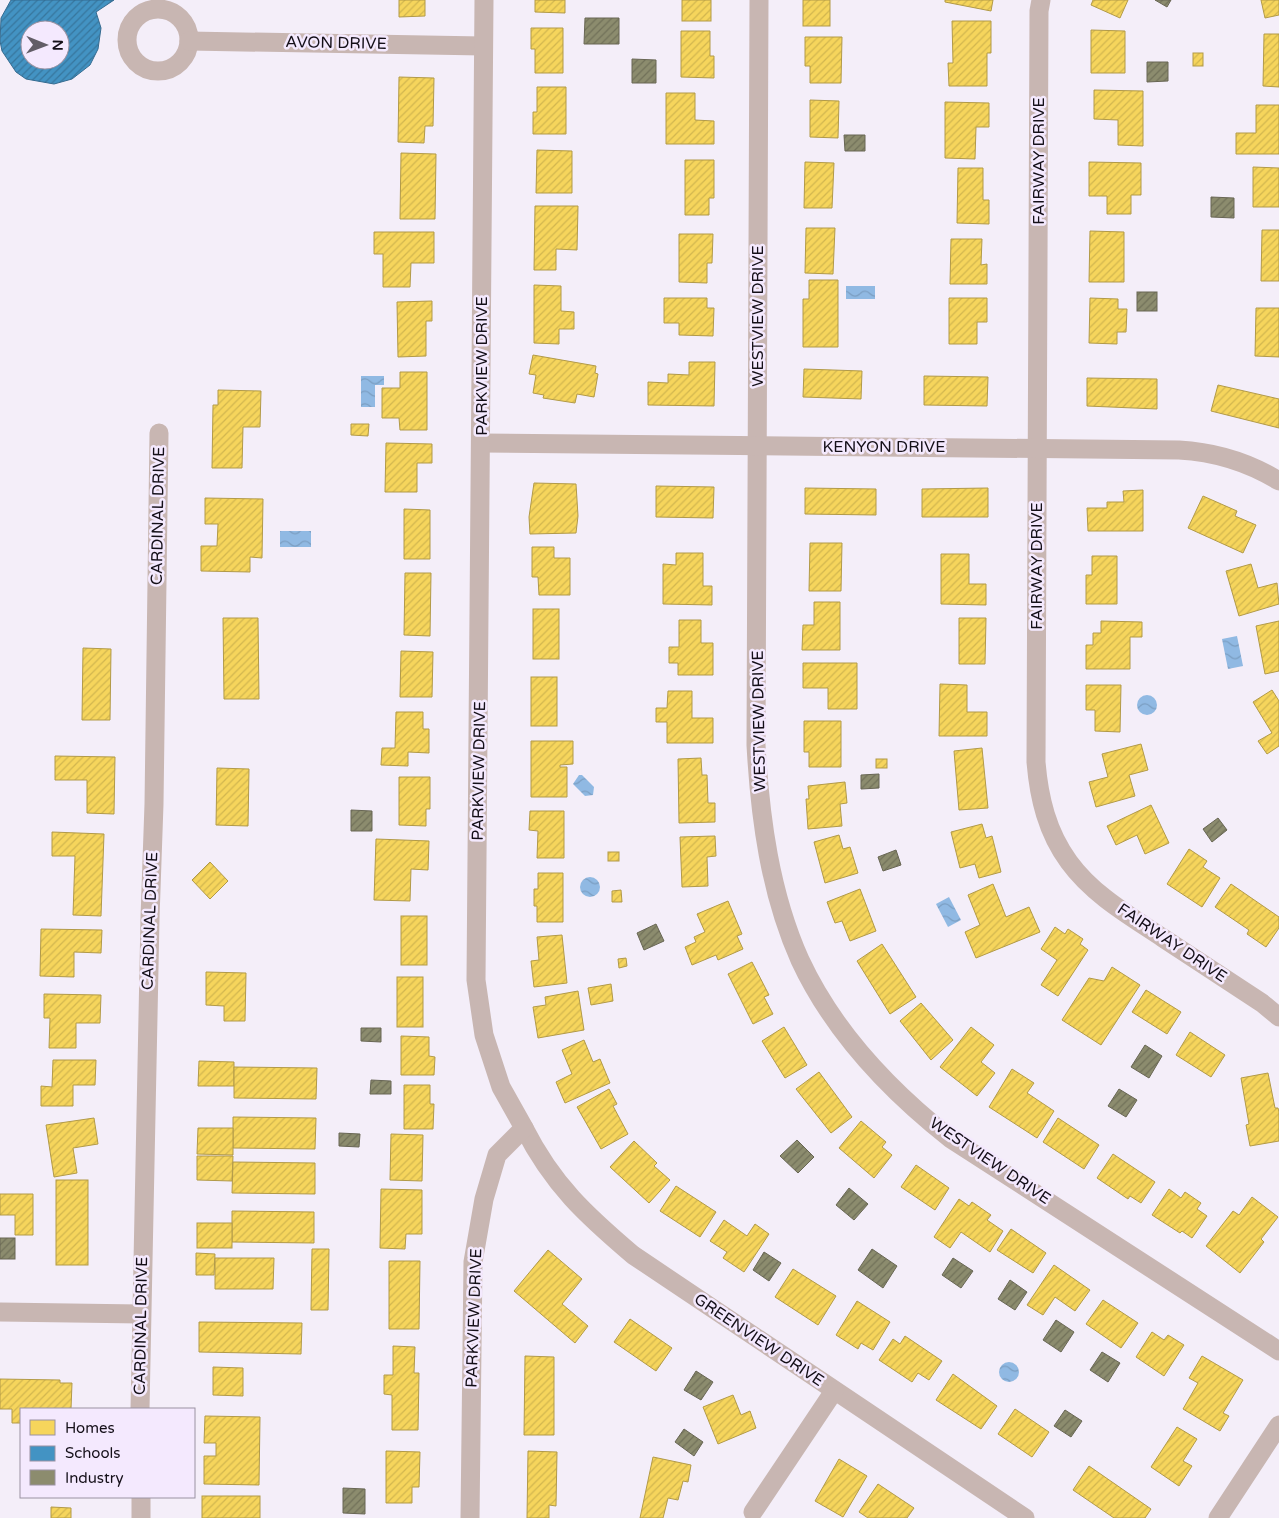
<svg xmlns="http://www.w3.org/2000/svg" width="1279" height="1518" font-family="'Varela Round',sans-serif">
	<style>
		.water { fill: url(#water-waves) }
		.homes { fill: url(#homes-hatch); stroke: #b29a48 }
		.schools { fill: url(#schools-hatch); stroke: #356b90; fill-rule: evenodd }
		.industry { fill: url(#industry-hatch); stroke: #686654 }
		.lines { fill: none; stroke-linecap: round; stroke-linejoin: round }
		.minor { stroke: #c8b6b2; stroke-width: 19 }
		.labels { text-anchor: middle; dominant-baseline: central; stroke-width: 5; stroke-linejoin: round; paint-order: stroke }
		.street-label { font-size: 16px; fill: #140f18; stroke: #f4e9fe }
	</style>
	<defs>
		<pattern id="water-waves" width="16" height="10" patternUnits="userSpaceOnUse" patternTransform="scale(1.25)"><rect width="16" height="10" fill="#90b9e3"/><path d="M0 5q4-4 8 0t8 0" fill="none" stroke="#7b9ec2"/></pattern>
		<pattern id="homes-hatch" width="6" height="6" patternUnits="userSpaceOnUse" patternTransform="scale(1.25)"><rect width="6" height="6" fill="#f6d55c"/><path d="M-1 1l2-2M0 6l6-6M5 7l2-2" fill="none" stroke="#d2b64f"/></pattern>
		<pattern id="schools-hatch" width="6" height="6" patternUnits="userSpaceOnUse" patternTransform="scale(1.25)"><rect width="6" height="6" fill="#4393c3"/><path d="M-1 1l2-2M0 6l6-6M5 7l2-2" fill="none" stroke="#37769d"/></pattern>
		<pattern id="industry-hatch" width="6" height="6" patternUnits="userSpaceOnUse" patternTransform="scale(1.25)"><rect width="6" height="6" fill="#8c8c6e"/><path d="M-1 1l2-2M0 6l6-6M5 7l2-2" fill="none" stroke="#717159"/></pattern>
	</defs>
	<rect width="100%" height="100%" fill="#f4eef9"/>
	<g class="water">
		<rect x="846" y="286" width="29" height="13"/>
		<polygon points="361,376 384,376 384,385 375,385 375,407 361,407"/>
		<rect x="280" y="531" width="31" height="16"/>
		<polygon points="1237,636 1243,666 1228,669 1222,639"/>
		<circle cx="1147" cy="705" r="10"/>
		<polygon points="579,775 582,775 594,787 593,795 585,796 573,784"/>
		<circle cx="590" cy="887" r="10"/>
		<polygon points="949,897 961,920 948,927 936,904"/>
		<circle cx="1009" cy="1372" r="10"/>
	</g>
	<g class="homes">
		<polygon points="399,0 425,0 425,16 399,17"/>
		<polygon points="535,0 565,0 565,13 535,12"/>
		<rect x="682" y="0" width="29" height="21"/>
		<rect x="803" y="0" width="27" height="26"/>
		<polygon points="945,0 993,0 991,11 945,2"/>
		<polygon points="1093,0 1128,0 1120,18 1091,5"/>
		<polygon points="1261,0 1279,0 1279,15 1265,18"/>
		<polygon points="952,21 991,21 991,53 987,53 987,86 949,86 948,63 953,63"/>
		<polygon points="531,28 563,28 563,73 535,73 535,49 531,49"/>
		<polygon points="1091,30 1125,31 1125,73 1091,73"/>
		<polygon points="681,31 710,31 710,56 714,56 714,78 681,77"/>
		<polygon points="1264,34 1279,34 1279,87 1263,86"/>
		<polygon points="805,37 842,37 841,83 810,83 810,66 805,66"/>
		<rect x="1193" y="53" width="10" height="13"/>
		<polygon points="399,77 434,78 433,126 425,126 424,143 398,142"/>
		<polygon points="537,87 566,87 566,134 533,134 533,112 537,112"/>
		<polygon points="1094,90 1143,91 1143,146 1118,145 1118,120 1094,119"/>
		<polygon points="666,93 695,93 695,120 714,121 714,144 666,144"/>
		<polygon points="810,100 839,101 838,138 810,137"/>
		<polygon points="945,102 989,103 989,127 976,127 975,159 945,158"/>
		<polygon points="1256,105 1279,105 1279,154 1236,154 1236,133 1256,133"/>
		<polygon points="537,150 572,151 572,193 536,193"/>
		<polygon points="401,153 436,154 435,219 400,219"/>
		<polygon points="685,160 714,160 714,198 709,198 709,215 685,215"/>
		<polygon points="805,162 834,163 832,208 804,208"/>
		<polygon points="1089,162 1141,163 1141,195 1131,195 1131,214 1107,214 1107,196 1089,196"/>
		<polygon points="1253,167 1279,168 1279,207 1253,207"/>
		<polygon points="958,168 983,168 983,200 989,200 989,224 957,223"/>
		<polygon points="535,206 578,206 577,250 556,249 556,270 534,270"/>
		<polygon points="806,228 835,228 833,274 805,273"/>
		<polygon points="1262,230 1279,230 1279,281 1261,281"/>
		<polygon points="1090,231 1124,232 1124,282 1089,282"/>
		<polygon points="374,232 434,232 434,263 411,263 410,287 383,287 383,254 374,254"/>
		<polygon points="679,234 713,234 712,263 707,263 707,283 679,282"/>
		<polygon points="951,239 982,239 981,265 987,264 987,284 950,284"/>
		<polygon points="809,280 838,280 838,347 803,347 803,299 809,299"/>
		<polygon points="534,285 561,286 561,311 574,312 574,329 559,329 559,344 534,343"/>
		<polygon points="664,298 707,298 707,308 714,308 713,336 679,335 679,323 664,323"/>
		<polygon points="949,298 987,298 987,322 977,322 977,344 949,344"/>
		<polygon points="1090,298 1118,299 1118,309 1127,309 1126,332 1117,332 1117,344 1089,343"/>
		<polygon points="432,301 432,321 426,321 426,356 398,357 397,302"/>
		<polygon points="1256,308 1279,308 1279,357 1255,356"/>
		<polygon points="533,355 596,366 595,373 598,374 594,397 577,394 575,403 543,398 544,395 533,393 536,375 529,374"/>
		<polygon points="689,362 715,362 714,406 648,405 648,382 668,383 668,374 689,375"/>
		<polygon points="804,369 862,371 861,399 803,397"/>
		<polygon points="400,372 427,372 427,430 400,430 399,418 382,418 382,388 400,388"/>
		<polygon points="924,376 988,377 987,406 924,405"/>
		<polygon points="1087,378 1157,379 1157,409 1087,406"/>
		<polygon points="1218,385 1279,399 1279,428 1211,411"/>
		<polygon points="218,390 261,391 260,427 243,427 242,468 212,468 213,405 218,405"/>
		<polygon points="351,424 369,424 368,436 351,435"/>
		<polygon points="386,443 432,444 432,463 417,463 417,492 385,492"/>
		<polygon points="534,483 576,484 578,516 576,533 530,534 529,517"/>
		<polygon points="656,486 714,487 713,518 656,517"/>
		<polygon points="805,488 876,489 876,515 805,514"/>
		<polygon points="988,488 988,517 922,517 922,489"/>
		<polygon points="1143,490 1143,531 1088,531 1087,508 1107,508 1107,502 1124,502 1123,491"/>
		<polygon points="1203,496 1237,511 1235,516 1256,525 1243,553 1188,528"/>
		<polygon points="205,498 263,499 262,558 250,557 250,572 201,571 201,546 217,546 218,524 205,524"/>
		<polygon points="404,509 430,510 430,559 404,559"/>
		<polygon points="810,543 842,543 841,591 809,591"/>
		<polygon points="532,547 554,547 554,558 570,558 570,595 539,595 538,577 532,577"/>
		<polygon points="676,553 703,553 703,586 712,586 712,605 663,604 663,564 676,565"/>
		<polygon points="941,554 969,554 969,584 986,584 986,605 941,604"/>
		<polygon points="1092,556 1117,556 1117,604 1086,604 1086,575 1092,575"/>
		<polygon points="1251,564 1258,588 1277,583 1279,604 1239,616 1226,571"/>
		<polygon points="405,573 431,573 430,636 404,635"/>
		<polygon points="814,602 840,602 840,650 802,650 803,625 814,625"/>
		<rect x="533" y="609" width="26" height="50"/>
		<polygon points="223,618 258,618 259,699 224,699"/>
		<polygon points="959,618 986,618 985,664 959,664"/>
		<polygon points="679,620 701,620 701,643 713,643 713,675 678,675 678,663 669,663 669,647 679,647"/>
		<polygon points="1101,621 1142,622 1142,637 1130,637 1130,669 1086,669 1086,645 1093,645 1093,633 1101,633"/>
		<polygon points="1279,621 1279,671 1265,674 1256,626"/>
		<polygon points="83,648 111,649 110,720 82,720"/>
		<polygon points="401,651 433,652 432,697 400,697"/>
		<polygon points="803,663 857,663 857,709 828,709 828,688 803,688"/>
		<rect x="531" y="677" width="26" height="49"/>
		<polygon points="940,684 967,685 967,712 987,712 987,736 939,736"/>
		<polygon points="1086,685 1121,685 1120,732 1095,731 1095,710 1086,710"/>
		<polygon points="1272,690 1279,701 1279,746 1267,754 1258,741 1272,733 1253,702"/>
		<polygon points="668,691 692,691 692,718 713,718 713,743 667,743 667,722 656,722 656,708 667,708"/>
		<polygon points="396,712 423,712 423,729 429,729 429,753 408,752 408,766 381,765 382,748 395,748"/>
		<polygon points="804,721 841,721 841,767 809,767 809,752 804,752"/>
		<polygon points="531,741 573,741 573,764 560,765 560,767 567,767 567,797 531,797"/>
		<polygon points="1141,744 1148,770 1129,775 1135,796 1096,807 1089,782 1108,777 1102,754"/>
		<polygon points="982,748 988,808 959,810 954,751"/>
		<polygon points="55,756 115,757 114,814 87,813 87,780 55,780"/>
		<polygon points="701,758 702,775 707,775 708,803 715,803 715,822 679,823 678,759"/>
		<rect x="876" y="759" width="11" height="9"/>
		<polygon points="217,768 249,769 248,826 216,825"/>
		<polygon points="399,777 430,777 430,809 426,809 426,826 399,825"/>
		<polygon points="845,782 847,803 840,804 842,826 808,829 806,799 809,799 808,786"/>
		<polygon points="1151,805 1169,843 1145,854 1137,835 1116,845 1107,826"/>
		<polygon points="530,811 564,811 564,858 537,858 538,831 529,830"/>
		<polygon points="982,824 986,838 992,836 1001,872 979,878 975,864 960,868 951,832"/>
		<polygon points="52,832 104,834 101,916 73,915 75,856 52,856"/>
		<polygon points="839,835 843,849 850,847 858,873 825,883 814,842"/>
		<polygon points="715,836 716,856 707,857 708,886 682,887 680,837"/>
		<polygon points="376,839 429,841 428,870 411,869 410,901 374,900"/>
		<polygon points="1189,849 1207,861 1203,867 1220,878 1202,907 1167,884"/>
		<rect x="608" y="852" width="11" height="9"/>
		<polygon points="210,862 228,881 210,899 192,880"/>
		<polygon points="538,873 563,873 563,922 537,922 537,906 534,906 534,889 538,889"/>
		<polygon points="993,884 1006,917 1029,907 1040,932 976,958 965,932 980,925 968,895"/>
		<polygon points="1231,884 1279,917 1279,928 1266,947 1247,934 1249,930 1215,907"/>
		<polygon points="860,889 876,931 850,941 842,921 835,923 827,902"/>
		<polygon points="621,890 622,902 612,902 612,891"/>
		<polygon points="728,901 742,934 737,936 743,949 718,960 716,955 692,965 685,947 696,942 694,937 705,932 697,914"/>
		<rect x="401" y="916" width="26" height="49"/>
		<polygon points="1055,927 1065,934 1068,929 1083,939 1080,944 1088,950 1058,996 1041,985 1057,960 1041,949"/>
		<polygon points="41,929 102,930 101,953 74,952 74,977 40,976"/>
		<polygon points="562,935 567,983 534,987 531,961 539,960 537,937"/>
		<polygon points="882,944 916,997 890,1014 857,961"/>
		<polygon points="626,958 627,966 619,968 618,959"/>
		<polygon points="752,962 769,995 764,997 773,1014 753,1024 728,974"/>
		<polygon points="1112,967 1140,985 1101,1045 1062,1020 1089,978 1104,981"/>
		<polygon points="206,972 246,973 245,1021 224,1021 224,1006 206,1005"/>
		<rect x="397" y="977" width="26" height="50"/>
		<polygon points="611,984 613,1001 591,1005 588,988"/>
		<polygon points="1146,990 1181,1012 1167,1034 1132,1012"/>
		<polygon points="578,991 584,1030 538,1038 533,1007 546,1005 545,997"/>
		<polygon points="44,994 101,995 100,1023 76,1023 76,1048 49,1048 50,1018 44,1018"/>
		<polygon points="921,1003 953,1040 931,1060 900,1021"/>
		<polygon points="784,1027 807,1065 785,1078 762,1041"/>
		<polygon points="971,1027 994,1045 981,1062 995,1073 977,1096 940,1067"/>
		<polygon points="1190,1032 1225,1055 1211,1077 1176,1055"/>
		<polygon points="401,1036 429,1037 429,1056 435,1057 434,1075 401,1075"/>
		<polygon points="584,1040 593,1062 600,1059 610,1083 565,1103 556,1082 572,1074 562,1050"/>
		<polygon points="53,1060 96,1060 95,1085 73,1085 73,1106 41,1106 41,1086 52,1087"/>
		<polygon points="199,1061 234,1062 234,1086 198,1086"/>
		<polygon points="234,1067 317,1068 316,1099 234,1098"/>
		<polygon points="1012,1069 1034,1083 1027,1093 1054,1111 1037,1138 989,1107"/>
		<polygon points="819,1072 852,1117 831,1133 796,1089"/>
		<polygon points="1268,1073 1275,1108 1278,1108 1279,1112 1279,1141 1250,1146 1246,1125 1249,1124 1241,1078"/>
		<polygon points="404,1085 430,1085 430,1104 434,1104 433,1129 404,1129"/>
		<polygon points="609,1089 617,1104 613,1106 628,1134 601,1149 577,1107"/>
		<polygon points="233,1117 316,1118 315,1149 233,1148"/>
		<polygon points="94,1118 98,1144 73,1148 77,1173 54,1177 46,1125"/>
		<polygon points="1058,1118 1099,1145 1084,1169 1043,1142"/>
		<polygon points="861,1121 886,1142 882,1147 892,1155 874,1178 839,1148"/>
		<polygon points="198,1128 233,1128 233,1155 197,1154"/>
		<polygon points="391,1134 423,1135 422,1181 390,1180"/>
		<polygon points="634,1141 657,1163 654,1166 670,1180 649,1203 610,1167"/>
		<polygon points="1113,1154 1155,1182 1141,1203 1130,1196 1128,1199 1097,1178"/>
		<polygon points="197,1156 233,1156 232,1181 197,1180"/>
		<polygon points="233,1162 315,1163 315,1194 232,1193"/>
		<polygon points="916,1165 949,1188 935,1210 901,1187"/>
		<rect x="56" y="1180" width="32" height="85"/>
		<polygon points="676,1186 716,1212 700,1237 660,1211"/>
		<polygon points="381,1189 422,1190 422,1234 406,1234 405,1249 380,1248"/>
		<polygon points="1169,1189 1181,1198 1185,1192 1201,1203 1197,1209 1207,1216 1192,1238 1182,1231 1180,1233 1152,1215"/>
		<polygon points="0,1194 33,1194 33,1235 15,1235 15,1215 0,1215"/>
		<polygon points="1252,1197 1278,1217 1261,1239 1264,1242 1240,1273 1206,1246 1233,1211 1239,1215"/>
		<polygon points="959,1199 969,1206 972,1202 991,1215 987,1220 1003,1231 990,1252 961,1232 950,1248 934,1237"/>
		<polygon points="232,1211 314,1212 314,1243 232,1242"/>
		<polygon points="724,1220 747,1236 755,1224 769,1234 744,1272 723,1258 727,1252 710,1241"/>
		<rect x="197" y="1223" width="35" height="25"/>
		<polygon points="1011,1229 1046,1253 1033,1273 997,1250"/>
		<polygon points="312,1249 329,1249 328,1310 311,1310"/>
		<polygon points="548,1250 582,1279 562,1304 588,1326 575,1343 514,1291"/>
		<polygon points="196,1253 215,1254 214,1275 196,1275"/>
		<polygon points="215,1258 274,1258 273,1289 215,1289"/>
		<polygon points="389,1261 420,1261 419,1329 389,1329"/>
		<polygon points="1054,1265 1090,1290 1075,1311 1055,1297 1043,1315 1027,1305"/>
		<polygon points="793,1269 836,1296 818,1325 775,1297"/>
		<polygon points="1103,1300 1138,1323 1121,1348 1086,1324"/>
		<polygon points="857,1301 890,1322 873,1350 861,1343 858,1349 836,1335"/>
		<polygon points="630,1319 672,1348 656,1371 614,1342"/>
		<polygon points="199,1322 302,1323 301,1354 199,1352"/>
		<polygon points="1152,1332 1164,1340 1168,1335 1184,1345 1164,1376 1136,1357"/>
		<polygon points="905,1336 942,1361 929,1380 918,1373 912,1382 879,1360 893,1339 900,1344"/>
		<polygon points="393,1346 415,1347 414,1373 419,1373 418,1430 392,1430 392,1395 384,1394 384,1375 393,1375"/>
		<polygon points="525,1356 554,1357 554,1435 524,1435"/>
		<polygon points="1202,1356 1243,1380 1223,1413 1229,1416 1220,1431 1183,1409 1198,1383 1189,1378"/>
		<polygon points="213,1367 243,1368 243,1396 213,1395"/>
		<polygon points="953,1374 997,1406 981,1429 936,1400"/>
		<polygon points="0,1379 60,1380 60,1383 72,1383 71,1409 21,1409 21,1423 12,1423 12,1409 0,1409"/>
		<polygon points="733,1395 741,1415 750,1411 756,1428 718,1444 703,1407"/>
		<polygon points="1015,1409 1049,1432 1032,1457 998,1434"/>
		<polygon points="205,1416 260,1417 259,1485 204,1484 204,1456 216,1456 216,1443 204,1443"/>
		<polygon points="1177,1427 1197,1439 1183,1461 1192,1466 1179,1486 1151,1467"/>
		<polygon points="386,1451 420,1452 419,1487 412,1487 412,1503 386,1503"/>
		<polygon points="528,1451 557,1452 556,1506 549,1505 549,1518 527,1518"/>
		<polygon points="653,1457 691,1465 688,1482 683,1481 678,1500 668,1498 663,1518 640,1518"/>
		<polygon points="839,1459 867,1476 843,1517 815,1501"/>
		<polygon points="1089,1466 1151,1509 1145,1518 1114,1518 1073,1490"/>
		<polygon points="878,1484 914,1508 907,1518 868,1518 859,1512"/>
		<rect x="202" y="1496" width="58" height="22"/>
		<polygon points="51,1507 71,1508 71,1518 51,1518"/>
	</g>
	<path class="schools" d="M11,0H114L96,12L101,28L98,49L90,65L72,79L54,84L26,79L16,72L2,51L0,41L1,18ZM30,30H60V60H30Z"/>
	<g class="industry">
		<polygon points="1155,0 1171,0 1167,7"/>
		<polygon points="585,18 619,18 619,44 584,44"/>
		<polygon points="632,59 656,60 656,83 632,83"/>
		<polygon points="1147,62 1168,62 1168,81 1147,82"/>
		<polygon points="844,135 865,135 865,151 845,151"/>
		<polygon points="1211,197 1234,198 1234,218 1211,217"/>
		<rect x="1137" y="292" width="20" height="19"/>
		<polygon points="879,774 879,788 861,789 861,775"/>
		<polygon points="351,810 372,811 372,831 351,831"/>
		<polygon points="1218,818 1227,830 1212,842 1203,829"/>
		<polygon points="896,850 901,865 883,871 878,857"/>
		<polygon points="656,924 664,941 644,950 637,933"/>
		<polygon points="361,1028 381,1028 381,1042 361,1041"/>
		<polygon points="1145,1045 1162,1056 1149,1078 1131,1067"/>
		<polygon points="371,1080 391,1081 391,1094 370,1094"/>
		<polygon points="1119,1089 1137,1100 1126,1117 1108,1106"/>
		<polygon points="339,1133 360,1134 359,1147 339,1146"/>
		<polygon points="797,1140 814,1157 798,1173 780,1156"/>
		<polygon points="849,1188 868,1204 854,1220 836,1205"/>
		<rect x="0" y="1238" width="15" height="21"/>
		<polygon points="872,1249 897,1266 883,1288 858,1270"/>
		<polygon points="764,1252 781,1263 769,1281 753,1270"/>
		<polygon points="953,1258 973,1271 961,1288 942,1275"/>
		<polygon points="1010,1280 1027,1292 1015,1310 998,1299"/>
		<polygon points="1056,1320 1074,1332 1061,1352 1043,1340"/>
		<polygon points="1102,1352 1120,1363 1108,1382 1090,1370"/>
		<polygon points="696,1371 713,1382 701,1400 684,1390"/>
		<polygon points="1065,1410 1082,1421 1071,1437 1054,1426"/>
		<polygon points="684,1429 703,1442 694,1456 675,1442"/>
		<polygon points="343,1488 365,1489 365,1514 343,1513"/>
	</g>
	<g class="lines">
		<g class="minor">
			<path d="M759,0L756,745C760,818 770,893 800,960C833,1031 890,1091 951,1139L1279,1351"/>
			<path d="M1041,0L1039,11L1036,762C1039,798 1047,832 1069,862C1093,895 1130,916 1163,938C1196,960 1229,981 1262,1003L1279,1017"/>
			<circle cx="158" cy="40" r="31"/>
			<polyline points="189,41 483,46"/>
			<path d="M482,443L1179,450C1215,452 1248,462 1279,481"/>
			<path d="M524,1128C553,1185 586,1215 633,1255L1025,1518"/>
			<polyline points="0,1312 141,1314"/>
			<polyline points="140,1409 150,918 154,804 159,433"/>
			<polyline points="141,1497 141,1518"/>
			<polyline points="753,1512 834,1391"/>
			<polyline points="470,1518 473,1262 484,1199 497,1155 524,1128 501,1087 484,1035 476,980 484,0"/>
			<polyline points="1218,1518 1279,1425"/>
		</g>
	</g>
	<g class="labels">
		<g class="street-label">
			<text transform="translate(336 43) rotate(1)">AVON DRIVE</text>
			<text transform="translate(1039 161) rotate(-90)">FAIRWAY DRIVE</text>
			<text transform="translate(758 316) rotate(-90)">WESTVIEW DRIVE</text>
			<text transform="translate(482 366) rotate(-90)">PARKVIEW DRIVE</text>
			<text x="884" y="447">KENYON DRIVE</text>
			<text transform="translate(158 516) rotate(-89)">CARDINAL DRIVE</text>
			<text transform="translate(1037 566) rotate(-90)">FAIRWAY DRIVE</text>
			<text transform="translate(759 721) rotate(-91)">WESTVIEW DRIVE</text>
			<text transform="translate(479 771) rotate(-89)">PARKVIEW DRIVE</text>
			<text transform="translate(150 921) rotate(-88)">CARDINAL DRIVE</text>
			<text transform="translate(1172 943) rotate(34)">FAIRWAY DRIVE</text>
			<text transform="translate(990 1161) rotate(34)">WESTVIEW DRIVE</text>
			<text transform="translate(474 1318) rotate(-88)">PARKVIEW DRIVE</text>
			<text transform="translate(141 1326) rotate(-89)">CARDINAL DRIVE</text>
			<text transform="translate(759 1340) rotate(34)">GREENVIEW DRIVE</text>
		</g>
	</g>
	<rect x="20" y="1408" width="175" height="90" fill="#f4e9fe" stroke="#9a92a2"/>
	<rect x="30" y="1420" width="25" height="15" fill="#f6d55c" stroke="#9a92a2"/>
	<text x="65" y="1433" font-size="15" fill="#140f18">Homes</text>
	<rect x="30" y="1446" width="25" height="15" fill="#4393c3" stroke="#9a92a2"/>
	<text x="65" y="1458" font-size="15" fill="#140f18">Schools</text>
	<rect x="30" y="1470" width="25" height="15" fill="#8c8c6e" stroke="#9a92a2"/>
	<text x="65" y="1483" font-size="15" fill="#140f18">Industry</text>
	<g transform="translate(45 45) rotate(91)"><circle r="24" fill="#f4e9fe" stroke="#9a92a2"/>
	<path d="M0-4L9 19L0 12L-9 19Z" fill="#625d67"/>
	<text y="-8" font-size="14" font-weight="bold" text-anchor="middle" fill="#140f18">N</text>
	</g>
</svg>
